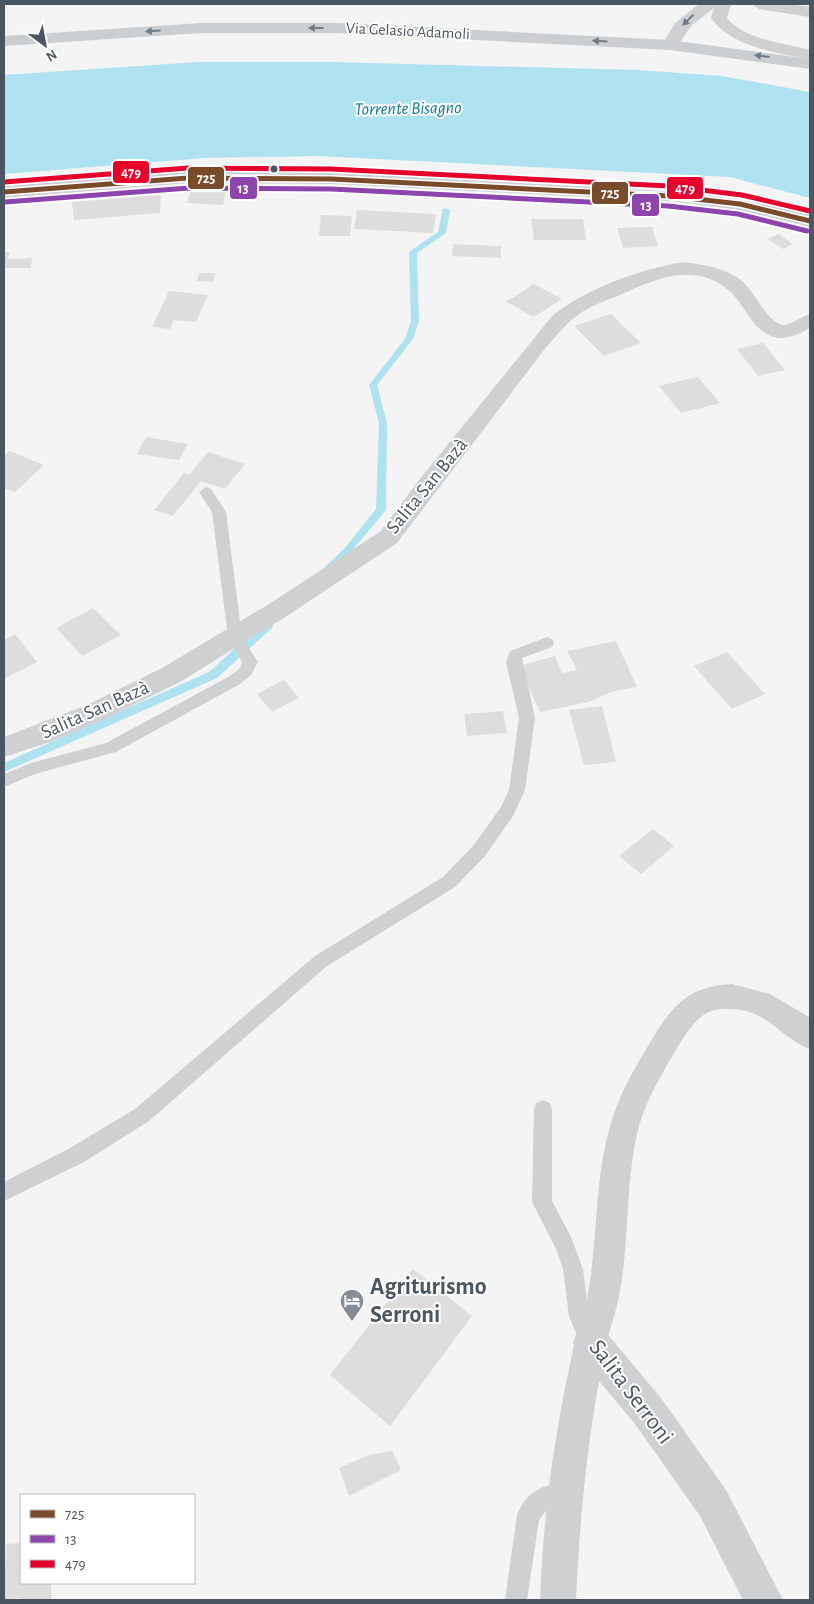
<svg xmlns="http://www.w3.org/2000/svg" width="814" height="1604" font-family="'Alegreya Sans',sans-serif">
	<style>
		.water { fill: #aee2f0 }
		.lines { fill: none; stroke-linecap: round; stroke-linejoin: round }
		.stream { fill: #aee2f0; fill-rule: evenodd }
		.building { fill: #ddddde }
		.service { fill: #ced0d2; fill-rule: evenodd }
		.pedestrian { fill: #ced0d2; fill-rule: evenodd }
		.minor { fill: #ced0d2; fill-rule: evenodd }
		.secondary { fill: #ced0d4; fill-rule: evenodd }
		.primary { fill: #caced1; fill-rule: evenodd }
		.bus-1-casing { stroke: #fff; stroke-width: 8 }
		.bus-2-casing { stroke: #fff; stroke-width: 8 }
		.bus-3-casing { stroke: #fff; stroke-width: 8 }
		.bus-1 { stroke: #7a4b2a; stroke-width: 5 }
		.bus-2 { stroke: #8e44ad; stroke-width: 5 }
		.bus-3 { stroke: #e4002b; stroke-width: 5 }
		.oneway { fill: #727b83 }
		.oneway2 { fill: #707a83 }
		.bus-dot { fill: #4a5661; stroke: #fff; stroke-width: 2 }
		.labels { text-anchor: middle; dominant-baseline: central; stroke-width: 4; stroke-linejoin: round; paint-order: stroke }
		.far-street-label { font-size: 16px; fill: #4a5661; stroke: #fff }
		.far-water-label { font-size: 18px; font-style: italic; fill: #0c7c9b; stroke: #fff }
		.street-label { font-size: 20px; fill: #4a5661; stroke: #fff }
		.near-poi-label { font-size: 24px; font-weight: bold; fill: #4a5661; stroke: #fff; text-anchor: start }
		.near-street-label { font-size: 24px; fill: #4a5661; stroke: #fff }
		.line-badge { stroke: #fff; stroke-width: 2 }
		.badge-label { font-size: 14px; text-anchor: middle; font-weight: bold; fill: #fff }
	</style>
	<rect width="100%" height="100%" fill="#f4f4f4"/>
	<polygon class="water" points="199,62 332,62 638,70 722,76 810,92 810,198 730,177 318,156 205,158 4,174 4,75"/>
	<g class="lines">
		<g class="stream">
			<polygon points="443,208 450,210 446,233 417,253 419,321 413,339 377,385 387,423 386,510 350,553 332,570 326,570 324,568 326,566 344,549 376,509 379,423 369,385 405,339 411,321 409,252 438,232"/>
			<polygon points="268,621 273,625 272,628 217,678 4,772 4,763 209,672 264,622"/>
		</g>
	</g>
	<g class="building">
		<polygon points="191,189 226,190 223,205 187,203"/>
		<polygon points="161,195 160,213 74,220 72,202"/>
		<polygon points="357,210 436,214 433,233 354,229"/>
		<polygon points="321,215 352,216 350,236 319,236"/>
		<polygon points="531,219 583,219 586,240 534,240"/>
		<polygon points="652,227 658,246 623,248 617,228"/>
		<polygon points="778,234 793,244 783,249 767,239"/>
		<polygon points="453,244 501,246 501,258 452,256"/>
		<polygon points="4,252 10,252 8,259 32,258 31,268 4,268"/>
		<polygon points="199,273 215,273 213,282 197,281"/>
		<polygon points="534,284 562,299 534,317 506,302"/>
		<polygon points="169,291 208,295 196,322 174,320 170,329 152,327"/>
		<polygon points="611,314 641,343 604,356 574,326"/>
		<polygon points="763,343 785,370 758,376 737,349"/>
		<polygon points="698,377 720,403 681,413 659,386"/>
		<polygon points="146,437 188,444 179,460 137,454"/>
		<polygon points="9,451 44,465 15,492 4,488 4,456"/>
		<polygon points="208,452 245,464 225,489 201,481 173,516 154,510 184,473 189,475"/>
		<polygon points="93,608 121,635 82,656 56,628"/>
		<polygon points="15,634 37,662 4,679 4,640"/>
		<polygon points="616,641 637,687 614,691 588,702 540,712 519,666 555,656 562,673 577,670 567,651"/>
		<polygon points="727,652 765,694 732,709 694,666"/>
		<polygon points="284,680 299,698 272,712 257,694"/>
		<polygon points="602,706 616,762 584,765 569,710"/>
		<polygon points="503,711 507,733 467,736 464,714"/>
		<polygon points="653,829 674,846 641,874 619,856"/>
		<polygon points="413,1269 472,1316 390,1426 330,1375"/>
		<polygon points="392,1451 401,1470 349,1496 339,1468 369,1455"/>
		<polygon points="21,1543 21,1583 51,1583 51,1600 20,1600 20,1598 4,1600 6,1544"/>
	</g>
	<g class="lines">
		<g class="service">
			<polygon points="206,487 211,489 226,512 242,637 258,662 251,675 240,684 116,752 35,774 4,787 4,774 31,763 106,743 230,676 240,668 242,662 228,637 212,512 199,492"/>
			<polygon points="547,637 552,639 554,643 552,647 522,658 535,718 525,790 513,816 485,856 455,887 327,966 149,1121 84,1162 4,1201 4,1182 70,1148 135,1109 315,956 443,877 473,846 501,807 509,790 519,718 506,662 510,651"/>
			<polygon points="543,1100 550,1103 552,1109 552,1201 571,1237 583,1269 589,1316 599,1340 596,1347 589,1350 582,1347 569,1316 563,1269 556,1249 532,1202 534,1109 536,1103"/>
			<path d="M566,1480L574,1483L577,1491L574,1499L548,1508L539,1520L527,1600H505L517,1515C527,1490 542,1487 566,1480Z"/>
		</g>
		<path class="pedestrian" d="M732,984L770,994L809,1017L810,1049C780,1039 767,1007 727,1009C721,1009 715,1009 709,1012C693,1019 682,1040 673,1055C660,1077 646,1101 639,1126C625,1180 630,1236 620,1291C617,1310 610,1327 606,1346C588,1430 580,1514 576,1600H540C543,1515 555,1429 574,1346C577,1330 584,1315 587,1299C598,1242 594,1182 610,1126C618,1097 635,1067 651,1041C672,1006 688,986 732,984Z"/>
		<g class="minor">
			<path d="M699,4H731L727,18C745,40 784,43 810,50V60C778,53 731,47 711,18L714,8L692,25L676,48H664L662,45L675,23Z"/>
			<polygon points="751,4 788,4 810,7 810,17 759,9"/>
			<path d="M683,262C704,265 723,267 741,280C754,290 766,321 782,325C790,326 802,316 810,314V328C798,335 781,343 767,334C749,324 743,301 727,289C693,262 655,279 620,295C608,300 593,305 582,312C567,322 556,336 544,350L397,543L287,616L180,682L105,719L50,742L4,757V737L87,705L162,668L269,604L381,531L419,480L553,315C590,287 638,270 683,262Z"/>
			<polygon points="591,1325 604,1330 661,1398 726,1490 783,1600 743,1600 700,1516 635,1424 578,1356 573,1343 578,1330"/>
		</g>
		<path class="secondary" d="M188,172C300,169 410,177 521,183C619,189 715,189 810,215V227L740,210L669,201L331,184L188,183L4,198V186Z"/>
		<polygon class="primary" points="201,23 340,23 670,40 810,59 810,69 670,50 340,33 201,33 4,46 4,36"/>
		<defs>
			<polyline id="bus-1" points="4,192 188,178 331,179 669,196 740,204 810,221"/>
			<polyline id="bus-2" points="5,202 189,188 331,189 668,206 738,214 807,231"/>
			<polyline id="bus-3" points="4,182 188,168 331,169 669,186 742,195 810,211"/>
		</defs>
		<use href="#bus-1" class="bus-1-casing"/>
		<use href="#bus-2" class="bus-2-casing"/>
		<use href="#bus-3" class="bus-3-casing"/>
		<use href="#bus-1" class="bus-1"/>
		<use href="#bus-2" class="bus-2"/>
		<use href="#bus-3" class="bus-3"/>
	</g>
	<defs><path id="oneway-solid" d="M-6-.8H1V-3.2L6.5 0L1 3.2V.8H-6Z" transform="scale(1.25)"/></defs>
	<use class="oneway" href="#oneway-solid" transform="translate(688 20) rotate(136)"/>
	<g class="oneway2">
		<use href="#oneway-solid" transform="translate(316 28) rotate(180)"/>
		<use href="#oneway-solid" transform="translate(153 31) rotate(177)"/>
		<use href="#oneway-solid" transform="translate(600 41) rotate(-177)"/>
		<use href="#oneway-solid" transform="translate(762 56) rotate(-173)"/>
	</g>
	<defs>
		<symbol id="hotel-pin" viewBox="-11 -11 22 30"><path d="M0 17L-7.5 6A9.5 9.5 0 1 1 7.5 6Z" fill="#868d94" stroke="#fff"/><path d="M-6-4.5h1.5V1H6V5H4.5V3h-9V5H-6ZM-4 0a1.8 1.8 0 1 1 3.6 0ZM.5 0V-2.5h3Q6-2.5 6 0Z" fill="#fff"/></symbol>
	</defs>
	<g fill-rule="evenodd">
		<use href="#hotel-pin" x="338" y="1287" width="28" height="38"/>
	</g>
	<circle class="bus-dot" cx="274" cy="169" r="4.5"/>
	<g class="labels">
		<g class="far-street-label">
			<text transform="translate(408 31) rotate(3)">Via Gelasio Adamoli</text>
		</g>
		<g class="far-water-label">
			<text transform="translate(408 109) rotate(-1)">Torrente Bisagno</text>
		</g>
		<g class="street-label">
			<text transform="translate(427 486) rotate(-51)">Salita San Bazà</text>
			<text transform="translate(95 710) rotate(-24)">Salita San Bazà</text>
		</g>
		<g class="near-poi-label">
			<text x="370" y="1287">Agriturismo<tspan x="370" dy="28">Serroni</tspan></text>
		</g>
		<g class="near-street-label">
			<text transform="translate(631 1392) rotate(53)">Salita Serroni</text>
		</g>
	</g>
	<g class="line-badge">
		<rect x="112" y="160" width="38" height="24" rx="5" fill="#e4002b"/>
		<rect x="187" y="166" width="38" height="24" rx="5" fill="#7a4b2a"/>
		<rect x="666" y="176" width="38" height="24" rx="5" fill="#e4002b"/>
		<rect x="229" y="176" width="29" height="24" rx="5" fill="#8e44ad"/>
		<rect x="591" y="181" width="38" height="24" rx="5" fill="#7a4b2a"/>
		<rect x="631" y="193" width="29" height="24" rx="5" fill="#8e44ad"/>
	</g>
	<g class="badge-label">
		<text x="131" y="177">479</text>
		<text x="206" y="183">725</text>
		<text x="685" y="193">479</text>
		<text x="243" y="193">13</text>
		<text x="610" y="198">725</text>
		<text x="646" y="210">13</text>
	</g>
	<rect width="814" height="1604" fill="none" stroke="#4a5661" stroke-width="10"/>
	<rect x="20" y="1494" width="175" height="90" fill="#ffffff" stroke="#b7bbc0"/>
	<rect x="30" y="1510" width="25" height="8" fill="#7a4b2a" stroke="#b7bbc0"/>
	<text x="65" y="1519" font-size="15" fill="#4a5661">725</text>
	<rect x="30" y="1535" width="25" height="8" fill="#8e44ad" stroke="#b7bbc0"/>
	<text x="65" y="1544" font-size="15" fill="#4a5661">13</text>
	<rect x="30" y="1560" width="25" height="8" fill="#e4002b" stroke="#b7bbc0"/>
	<text x="65" y="1569" font-size="15" fill="#4a5661">479</text>
	<g transform="translate(45 45) rotate(148)" stroke="#ffffff" stroke-width="4" paint-order="stroke">
	<path d="M0-4L9 19L0 12L-9 19Z" fill="#4a5661"/>
	<text y="-8" font-size="14" font-weight="bold" text-anchor="middle" fill="#4a5661">N</text>
	</g>
</svg>
